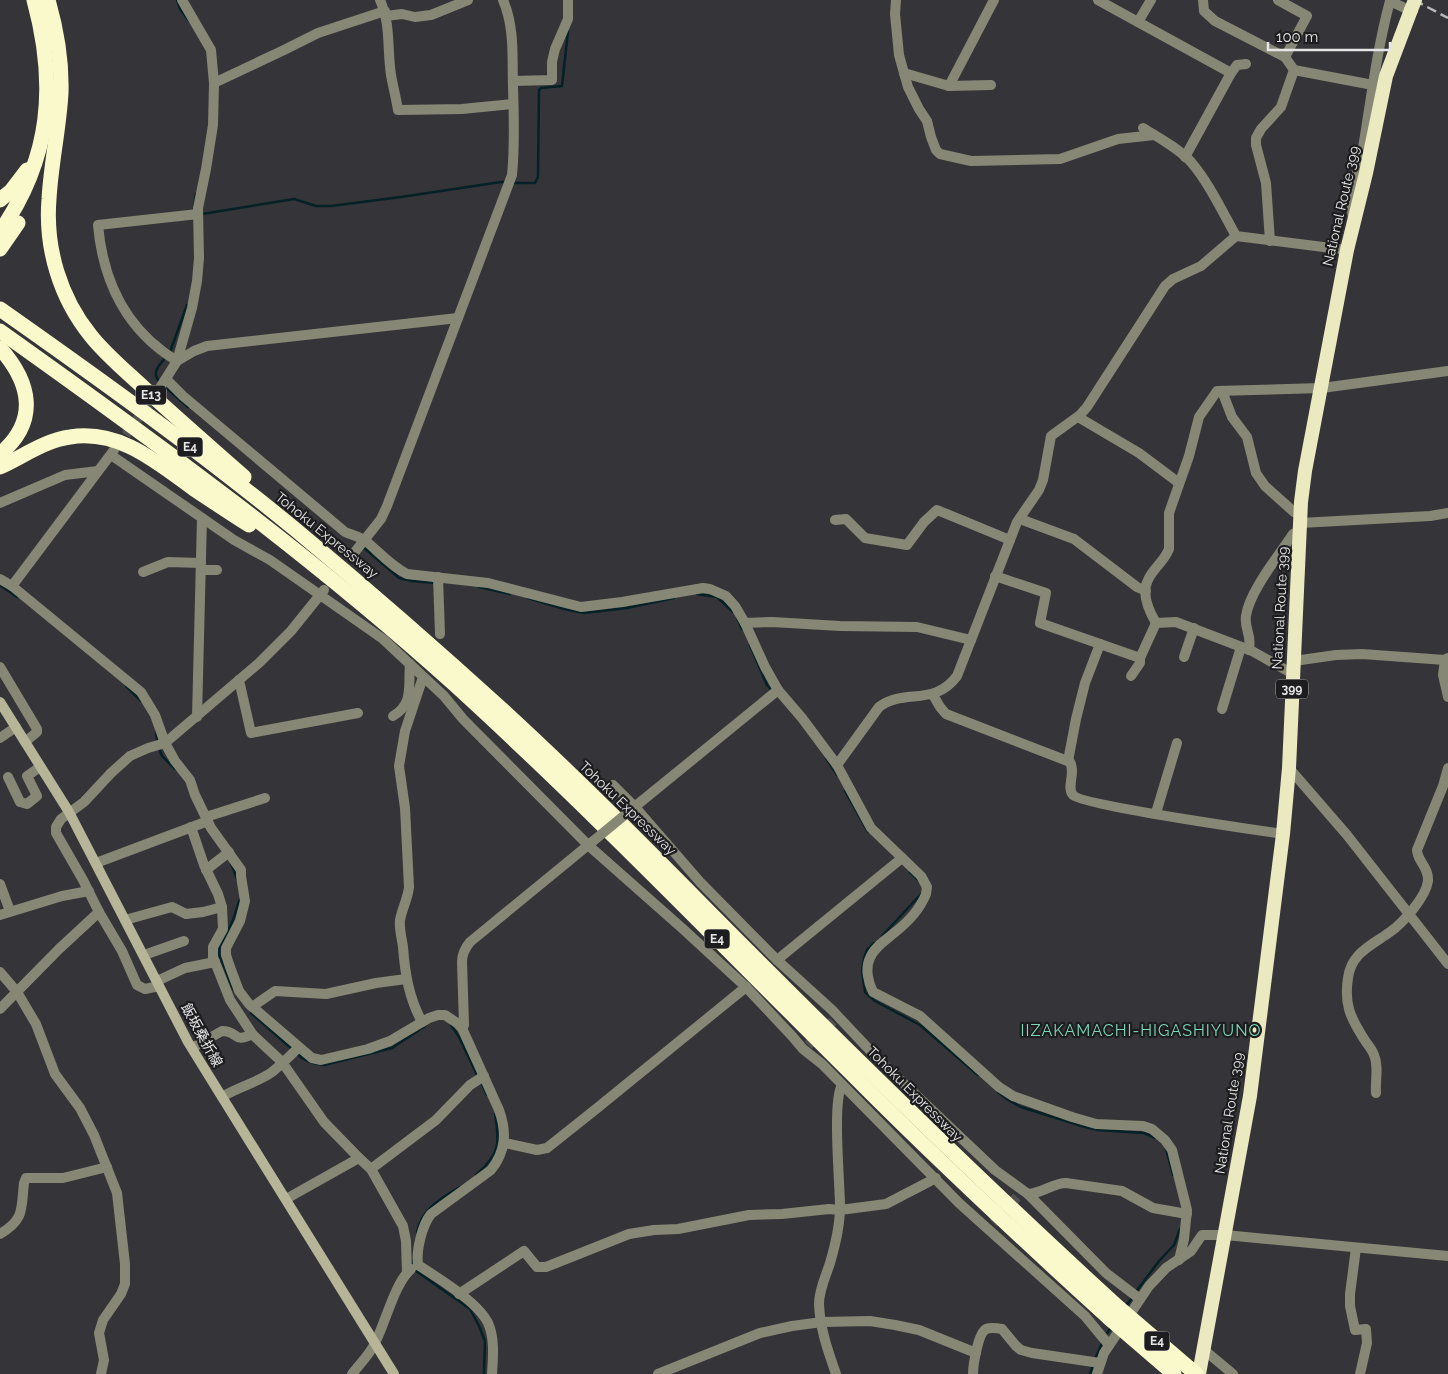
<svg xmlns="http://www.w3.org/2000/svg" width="1448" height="1374" font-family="Raleway,'Noto Sans JP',sans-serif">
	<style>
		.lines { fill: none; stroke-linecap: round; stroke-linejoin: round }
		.stream { stroke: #042127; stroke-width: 2.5 }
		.minor-tunnel { stroke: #505053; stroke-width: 10; stroke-dasharray: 10 5; stroke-linecap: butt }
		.minor { stroke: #878775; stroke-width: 10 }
		.secondary { stroke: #b6b598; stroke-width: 10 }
		.trunk { stroke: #eae9bf; stroke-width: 14 }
		.motorway { stroke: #faf9cb; stroke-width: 15 }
		.rail { stroke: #b8b8ba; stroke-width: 2.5; stroke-dasharray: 10 5; stroke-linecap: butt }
		.minor-bridge { stroke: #878775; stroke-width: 10 }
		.trunk-bridge { stroke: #eae9bf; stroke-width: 14 }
		.motorway-bridge { stroke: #faf9cb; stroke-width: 15 }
		.labels { text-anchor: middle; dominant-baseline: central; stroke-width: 4.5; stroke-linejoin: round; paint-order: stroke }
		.shield { fill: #1d1c1e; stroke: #aaa9ab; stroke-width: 1 }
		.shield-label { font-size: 12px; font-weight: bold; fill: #e6e6e8 }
		.street-label { font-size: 14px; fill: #e6e6e8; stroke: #1d1c1e }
		.quarter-label { font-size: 16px; letter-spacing: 1px; fill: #7cd7b6; stroke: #1d1c1e }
	</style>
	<rect width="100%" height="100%" fill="#353539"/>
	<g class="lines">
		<g class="stream">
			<polyline points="177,0 180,9 190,22"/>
			<polyline points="512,183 535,183 538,177 539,90 541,88 562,86 568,31"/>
			<polyline points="194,206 196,194"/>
			<polyline points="202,214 294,199 316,206 331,206 401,197 501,182 507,182"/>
			<polyline points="170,352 187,305"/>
			<path d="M160,382C150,373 160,364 167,356"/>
			<polyline points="164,386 188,407"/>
			<polyline points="362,546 399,578 412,581 436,583"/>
			<polyline points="0,585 17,597"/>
			<polyline points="479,587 510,594"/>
			<polyline points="697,594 717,597 733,612"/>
			<polyline points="528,598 564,609 584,613 627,608 674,598"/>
			<polyline points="737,618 742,629"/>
			<polyline points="750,645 767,685 773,692"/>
			<polyline points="126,686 141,701"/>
			<polyline points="156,731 157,742"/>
			<polyline points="159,748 162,756 175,769"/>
			<polyline points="826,758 837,775"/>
			<polyline points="845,791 868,832"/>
			<polyline points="231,863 237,879"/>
			<polyline points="910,872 920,882"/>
			<polyline points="882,936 921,894"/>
			<polyline points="874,943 867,950 864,958 862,971 865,992 875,1001 920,1025 978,1075"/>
			<polyline points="233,989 219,954 219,950 233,920 240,899"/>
			<polyline points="251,1013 292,1049"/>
			<polyline points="451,1025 459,1037 478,1077"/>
			<path d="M296,1053C304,1061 313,1064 324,1065L392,1048L425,1026"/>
			<polyline points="481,1082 487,1095"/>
			<polyline points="998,1092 1008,1100 1021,1107 1085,1127 1098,1130 1144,1133 1155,1138"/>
			<polyline points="1166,1149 1173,1175"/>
			<path d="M476,1175C500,1154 500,1144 495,1114"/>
			<path d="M417,1232C421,1210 442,1197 460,1187"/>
			<polyline points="413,1260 412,1268 470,1309 479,1326 485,1341 484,1374"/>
			<polyline points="1135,1293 1159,1261 1174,1245 1180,1229"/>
			<polyline points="1125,1307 1132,1298"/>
			<polyline points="1105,1336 1112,1326"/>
			<polyline points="1095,1359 1103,1341"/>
			<polyline points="1090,1374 1093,1364"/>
		</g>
		<g class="minor-tunnel">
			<polyline points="117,447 157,392"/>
			<polyline points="339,572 354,553"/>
			<polyline points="808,1045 833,1021"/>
			<polyline points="993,1223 1017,1197"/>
		</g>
		<g class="minor">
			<path d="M182,0L211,50L214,83L213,125L206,169L198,208L199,258L197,281L192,308L177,361C127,331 103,282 98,225L198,214"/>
			<path d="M380,0C391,24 387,49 391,75C393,86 396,98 398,110L462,109L513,104"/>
			<polyline points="896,0 895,14 899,55 904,73 908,87 919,109 927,121 931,137 936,150 940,154 971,161 1060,159 1118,139 1154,135"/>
			<polyline points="1098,0 1231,73"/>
			<polyline points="1203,0 1204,11 1215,21 1285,57 1294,70 1373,85"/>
			<polyline points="1278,0 1307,16 1285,57"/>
			<polyline points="386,16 402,14 415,17 431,15 468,0"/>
			<polyline points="1138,22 1151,0"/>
			<polyline points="904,73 949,86 991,85"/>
			<polyline points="513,81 552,80 552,62 555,49 568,19 568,0"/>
			<polyline points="214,83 284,50 318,33 385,11"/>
			<polyline points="949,86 994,0"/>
			<path d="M1143,128C1159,138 1178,148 1191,162C1209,183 1222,211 1236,236L1347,250"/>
			<polyline points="1185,157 1231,73 1237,65 1246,64"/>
			<path d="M1353,219C1349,195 1358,172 1363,148C1371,99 1377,49 1390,1L1411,11"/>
			<polyline points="1270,241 1266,183 1256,145 1256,138 1261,129 1281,107 1294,70"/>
			<path d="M166,379L183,396L345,532C352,535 361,537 367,542C380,553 391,566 407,574L488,583L581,607L622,602L703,588L710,589L726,596L735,606L745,623L765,667L778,690L802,718L837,765L871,828L921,876L927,887L926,894C920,909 907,923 894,933C886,940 874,947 870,958C865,968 868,982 873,992L920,1016L999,1087L1013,1096L1072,1117L1096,1124L1143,1126L1152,1129L1165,1140L1172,1150L1187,1210L1184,1239L1179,1260"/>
			<polyline points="158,391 177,361 194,351 207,346 458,318"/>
			<polyline points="1222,391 1232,417 1247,437 1256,473 1265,486 1294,512 1300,513"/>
			<polyline points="1078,417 1139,453 1179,483"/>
			<polyline points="111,455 234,540 270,560 383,639 444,696 463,719 588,845 683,929 746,987 792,1036 803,1049 822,1064 959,1203 1085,1316 1109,1345"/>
			<polyline points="0,503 65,475 98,471"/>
			<polyline points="1020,519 1074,539 1137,587 1146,591"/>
			<polyline points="835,520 846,519 865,538 907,545 924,522 937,510 1010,540"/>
			<polyline points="1300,523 1430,516 1448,513"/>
			<path d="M354,553L381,519L387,506L512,175C515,146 514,116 513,87C512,57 515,28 503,0"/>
			<polyline points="201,570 217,570"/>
			<polyline points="143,572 168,562 201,563"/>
			<polyline points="995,576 1046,593 1040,623 1140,658 1156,623 1176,622 1252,651 1293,674"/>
			<polyline points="438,577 440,634"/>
			<path d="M0,579L12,586L141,692L155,715L165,743L175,761L190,780L195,795L211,828L241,870V876L245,901L240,921L226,948V955L230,967L239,991L249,1004L312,1058L321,1060L368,1049L390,1041L429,1018L438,1015H445L457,1023L462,1028L499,1110C507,1132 506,1151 491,1170L431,1214C422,1225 416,1251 418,1265"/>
			<polyline points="12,586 114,450"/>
			<polyline points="745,623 772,622 840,626 917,627 971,640"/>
			<path d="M1156,623C1149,611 1141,593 1148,580C1152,570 1162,563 1167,553L1169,549V513L1189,456L1199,417L1217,391L1322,388L1448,371"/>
			<path d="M1249,650C1252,633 1244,630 1246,616C1249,592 1279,555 1293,534L1299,531"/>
			<polyline points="1184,657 1194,628"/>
			<polyline points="1448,658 1445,660 1443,675 1448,697"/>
			<polyline points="1294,661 1336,655 1362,654 1445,660"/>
			<polyline points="0,667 37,729 37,732 25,742"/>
			<polyline points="1131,676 1140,663 1140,658"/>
			<polyline points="239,680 251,733 358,713"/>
			<path d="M933,695L940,707L946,714L1070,762C1076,773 1066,788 1073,795C1081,805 1257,830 1283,834"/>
			<polyline points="1222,709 1241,647"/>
			<path d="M393,716C414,704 408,686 410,664"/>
			<polyline points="197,717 202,518"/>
			<polyline points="0,738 16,727"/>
			<polyline points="1068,761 1076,719 1085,683 1100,644"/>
			<path d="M837,765L879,707C904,688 934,707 957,676L1017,522L1039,490L1043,480L1051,436L1080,415L1087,407L1165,286L1173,279L1201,266L1236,236"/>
			<polyline points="1289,768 1347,835 1448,964"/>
			<polyline points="8,777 20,802 27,804 37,796 27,776 40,767"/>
			<polyline points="613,785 635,807 700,882 777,960 832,1010 880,1061 995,1170 1028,1194 1106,1273 1140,1299"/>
			<polyline points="632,809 778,690"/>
			<polyline points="1156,813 1177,743"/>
			<polyline points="206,817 265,798"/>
			<polyline points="191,827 204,865 218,894 222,907 223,929 213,947 213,957 230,1000 253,1035 282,1062 324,1122 359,1158 371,1169 403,1226 406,1241 407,1273"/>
			<polyline points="96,863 208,821"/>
			<polyline points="206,870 229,852"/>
			<polyline points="0,884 10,911"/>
			<polyline points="0,915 62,896 89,891"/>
			<polyline points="125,920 172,907 186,914 203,912 222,907"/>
			<polyline points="144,955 184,941"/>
			<polyline points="777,960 902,858"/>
			<polyline points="0,972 17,992 36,1024 55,1074 80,1108 94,1135 117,1193 125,1264 125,1284 121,1294 103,1320 99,1333 104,1360 101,1374"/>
			<polyline points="157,981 185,968 215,962"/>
			<polyline points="159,986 145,989 137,985 122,951 99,912 83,880 56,833 56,827 61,819 84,802 111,773 130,756 148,748 165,743 259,663 291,631 324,590"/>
			<polyline points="252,1007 275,991 326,994 376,983 406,979"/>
			<polyline points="0,1009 59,949 99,912"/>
			<path d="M422,1022C409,998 405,974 403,947C402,939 399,929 400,920C402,909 408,898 409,887L405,808L399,766L405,731L423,677"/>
			<path d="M462,1028L464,1025L462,962C462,954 465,948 470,942L592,842"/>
			<path d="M192,1048L222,1031C239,1031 233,1044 252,1034"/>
			<path d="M1376,1093C1375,1081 1379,1066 1374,1055C1372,1049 1367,1044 1364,1039C1350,1017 1344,1004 1348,978C1351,953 1372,945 1390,932C1403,923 1426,897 1428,881C1429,867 1417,861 1417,850L1443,786L1448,768"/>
			<path d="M222,1097C237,1087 257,1083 272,1072C281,1065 290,1056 298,1048"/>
			<polyline points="505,1143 537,1150 547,1148 596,1109 746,987"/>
			<polyline points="371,1169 436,1120 470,1085 484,1076"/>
			<path d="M1028,1194C1044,1193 1052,1183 1066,1183L1122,1191L1153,1208L1187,1214"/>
			<polyline points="286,1199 359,1158"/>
			<path d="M0,1234C25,1219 21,1209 24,1183L26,1178H63L107,1167"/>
			<polyline points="1356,1248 1350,1294 1350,1306 1355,1330 1366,1329 1367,1343 1360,1374"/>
			<path d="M418,1265C438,1278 478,1302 488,1323C495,1338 493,1358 492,1374"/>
			<polyline points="459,1294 524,1251 537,1267 546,1267 629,1234 654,1230 678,1229 749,1215 782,1214 829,1209 840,1210 886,1204 936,1178"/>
			<polyline points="1203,1349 1233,1374"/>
			<path d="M352,1374C360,1364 370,1354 375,1343C385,1324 395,1282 411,1269"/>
			<polyline points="658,1374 760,1333 792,1326 822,1322 870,1321 895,1325 919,1330 976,1353"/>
			<path d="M836,1374C828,1351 820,1329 819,1304C819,1289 826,1276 830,1263C835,1246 840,1225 840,1207C840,1182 832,1102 842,1085"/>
			<path d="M973,1374C973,1366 978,1333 986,1329C991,1327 997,1328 1002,1329L1016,1346L1021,1350L1032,1353L1100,1363"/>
			<polyline points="1097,1374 1104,1353 1149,1286 1166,1268 1191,1251 1202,1235 1225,1235 1448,1256"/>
		</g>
		<polyline class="secondary" points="0,702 69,812 188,1042 204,1068 394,1374"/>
		<polyline class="trunk" points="1199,1374 1250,1096 1283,834 1289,768 1301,502 1305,471 1347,250 1366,173 1386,76 1411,10"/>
		<g class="motorway">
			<path d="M48,0C57,31 62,61 61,93C59,129 51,163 49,199C45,248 60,298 91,336C107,356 127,372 145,389C178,419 211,448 244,477"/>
			<polyline points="0,200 11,191 27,170"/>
			<path d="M0,232C51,158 57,85 34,0"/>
			<polyline points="0,249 18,223"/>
			<path d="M0,309C101,380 201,452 296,530C368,590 438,651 507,714C594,794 676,879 760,963C877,1080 996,1196 1119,1308"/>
			<path d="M0,331C156,442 311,555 454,684C590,808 718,941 849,1071C933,1156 1020,1237 1109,1318"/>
			<path d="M0,348C31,383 39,421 0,454"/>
			<path d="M0,467C22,457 46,440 70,437C119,429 157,462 194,489C212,501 230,513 249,525"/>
		</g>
		<polyline class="rail" points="1414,0 1448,18"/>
		<polyline class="minor-bridge" points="592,842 632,809"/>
		<polyline class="trunk-bridge" points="1411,10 1415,0"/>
		<g class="motorway-bridge">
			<polyline points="1119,1308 1196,1374"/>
			<polyline points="1109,1318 1174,1374"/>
		</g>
	</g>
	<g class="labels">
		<g class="shield">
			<rect x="136" y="385.5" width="30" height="19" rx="4"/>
			<rect x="177.5" y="437.5" width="25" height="19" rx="4"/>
			<rect x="1276" y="679.5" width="32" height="19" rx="4"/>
			<rect x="704.5" y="929.5" width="25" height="19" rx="4"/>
			<rect x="1144.5" y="1331.5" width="25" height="19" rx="4"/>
		</g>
		<g class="shield-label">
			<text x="151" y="395">E13</text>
			<text x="190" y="447">E4</text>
			<text x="1292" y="689">399</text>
			<text x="717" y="939">E4</text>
			<text x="1157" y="1341">E4</text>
		</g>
		<g class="street-label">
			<text transform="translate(1341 206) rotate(-77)">National Route 399</text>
			<text transform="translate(327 535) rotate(39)">Tohoku Expressway</text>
			<text transform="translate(1280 608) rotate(-87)">National Route 399</text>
			<text transform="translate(628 808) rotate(44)">Tohoku Expressway</text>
			<text transform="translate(202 1035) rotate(61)">飯坂桑折線</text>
			<text transform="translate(915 1094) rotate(45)">Tohoku Expressway</text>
			<text transform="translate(1229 1113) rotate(-81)">National Route 399</text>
		</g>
		<g class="quarter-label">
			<text x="1141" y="1030">IIZAKAMACHI-HIGASHIYUNO</text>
		</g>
	</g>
	<path d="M1268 42v8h122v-8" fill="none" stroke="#e6e6e8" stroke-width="2.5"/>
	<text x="1276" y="42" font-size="15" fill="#e6e6e8" stroke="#1d1c1e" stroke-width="4" paint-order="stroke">100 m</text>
</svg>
